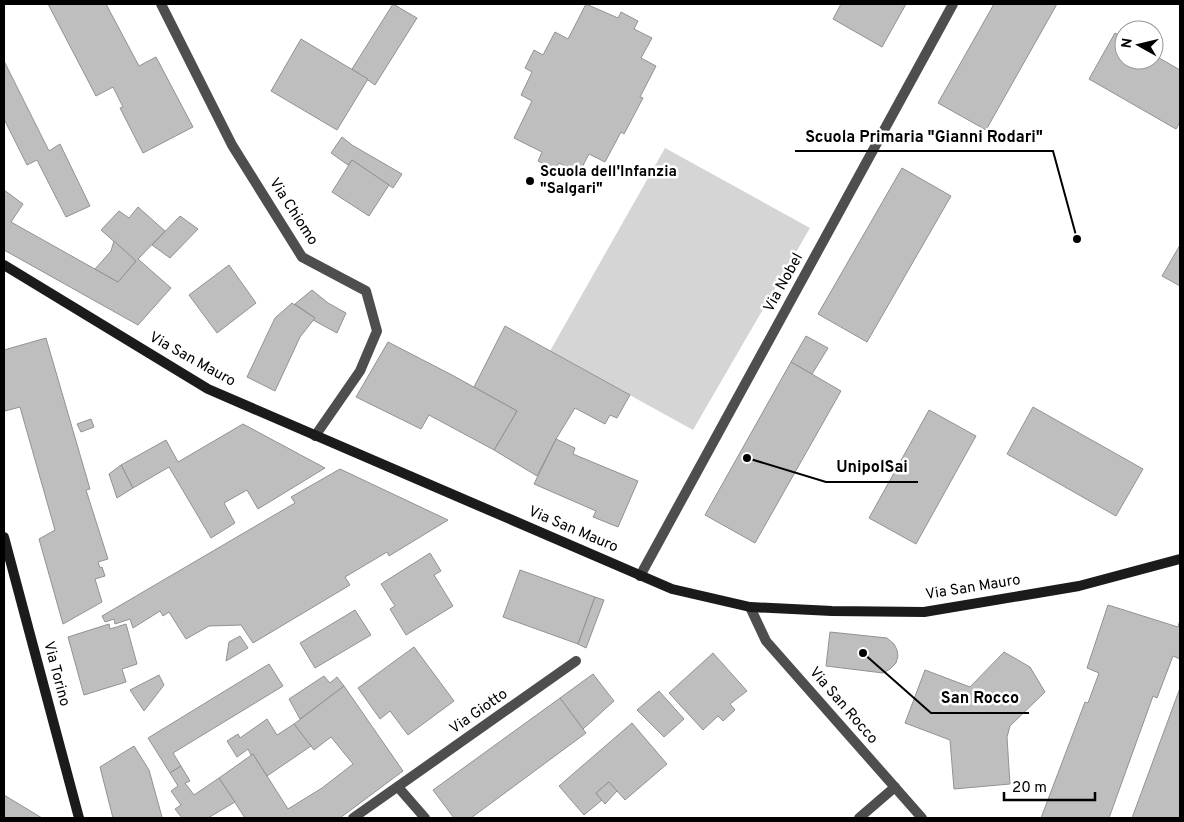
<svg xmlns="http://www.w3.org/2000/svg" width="1184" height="822" font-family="Overpass,sans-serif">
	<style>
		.green { fill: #d5d5d5 }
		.building { fill: #bebebe; stroke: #929292 }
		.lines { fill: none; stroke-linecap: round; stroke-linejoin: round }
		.street { stroke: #4e4e4e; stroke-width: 10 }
		.secondary { stroke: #1b1b1b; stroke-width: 10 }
		.poi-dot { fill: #000; stroke: #fff; stroke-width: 2 }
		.labels { text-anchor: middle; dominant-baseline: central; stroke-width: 5; stroke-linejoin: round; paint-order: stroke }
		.poi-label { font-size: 15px; font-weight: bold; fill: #000; stroke: #fff; text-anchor: start }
		.street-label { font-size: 15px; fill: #000; stroke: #fff }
		.leader { fill: none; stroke: #000; stroke-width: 2 }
		.callout-dot { fill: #000; stroke: #fff; stroke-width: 2 }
		.callout-label { font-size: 16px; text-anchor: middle; font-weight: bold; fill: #000; stroke: #fff; stroke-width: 5; stroke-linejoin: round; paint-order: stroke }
	</style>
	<rect width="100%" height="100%" fill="#fff"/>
	<polygon class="green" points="665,148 810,228 693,430 550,351"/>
	<g class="building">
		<polygon points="48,4 106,4 139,66 156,57 193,127 143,153 120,108 123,107 113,87 96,96"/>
		<polygon points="393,4 417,18 375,85 352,69"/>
		<polygon points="586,4 618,18 621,12 638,21 634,29 652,38 641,58 656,66 640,97 643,98 624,134 621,132 605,162 589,154 579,173 559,163 555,170 538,161 542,152 514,138 532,101 521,95 532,72 525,68 534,50 543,55 555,32 568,39"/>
		<polygon points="841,4 906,4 882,47 833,19"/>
		<polygon points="994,4 1057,4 986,130 938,103"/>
		<polygon points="1115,33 1124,38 1124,60 1154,60 1154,55 1180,70 1180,122 1176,129 1089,79"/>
		<polygon points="301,39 368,79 337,130 271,91"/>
		<polygon points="4,61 49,151 60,144 90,206 66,217 37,160 27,165 4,119"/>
		<polygon points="342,137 352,145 402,174 393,188 352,160 348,165 331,153"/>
		<polygon points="352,160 389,185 369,216 332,192"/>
		<polygon points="902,168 951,196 867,342 818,314"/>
		<polygon points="4,190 23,204 11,222 118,282 136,261 101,230 119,211 129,218 138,207 165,231 138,259 171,288 138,325 4,250"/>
		<polygon points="180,216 198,229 170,258 152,245"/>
		<polygon points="114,241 136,261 118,282 95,269 111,251"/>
		<polygon points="1180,245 1180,286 1162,276"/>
		<polygon points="229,265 256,303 217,333 189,295"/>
		<polygon points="312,290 328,303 346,313 337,333 313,320 315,318 295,304"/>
		<polygon points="292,303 315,318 300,337 275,391 247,377 275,318"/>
		<polygon points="505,326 630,395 617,418 610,415 605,424 575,408 556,439 537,476 494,450 517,411 474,387"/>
		<polygon points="806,336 828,348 812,374 791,362"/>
		<polygon points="46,338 90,489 86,490 108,559 98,562 100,568 102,567 105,576 95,579 102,602 63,624 39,539 55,530 20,407 5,411 4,406 4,350"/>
		<polygon points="388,342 452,375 517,411 494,450 429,415 421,429 356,397"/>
		<polygon points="791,362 841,391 755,543 705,515"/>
		<polygon points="1033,407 1143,469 1116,516 1007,454"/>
		<polygon points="929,410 976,436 916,544 869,518"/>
		<polygon points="91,419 94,427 81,432 77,424"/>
		<polygon points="243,424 325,468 258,509 247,490 224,503 235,523 211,538 169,467 133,488 121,465 166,440 178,462"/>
		<polygon points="556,439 575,448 573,454 638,481 618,527 593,517 596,511 534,484"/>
		<polygon points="121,465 133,488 117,498 109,474"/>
		<polygon points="340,469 448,520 389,556 387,552 345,577 350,585 253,643 241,625 209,626 186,639 169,612 163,616 160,611 133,628 130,619 115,624 114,619 105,622 102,616 295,503 291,497"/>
		<polygon points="430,553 441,571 434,575 453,606 406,635 390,609 395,606 381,584"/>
		<polygon points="520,570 595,597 578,644 503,617"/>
		<polygon points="595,597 604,600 586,648 578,644"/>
		<polygon points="1108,605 1178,627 1180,620 1180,659 1173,656 1157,698 1153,696 1109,818 1041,818 1085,702 1088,703 1099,673 1087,668"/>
		<polygon points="355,610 371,635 315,668 300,643"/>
		<polygon points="109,624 110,629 126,624 137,664 122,669 126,682 84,695 68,637"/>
		<polygon points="830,632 887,638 894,644 897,650 898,656 896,663 890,669 883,673 826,666"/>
		<polygon points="240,636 248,648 226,661 229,642"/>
		<polygon points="414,647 454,701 408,735 390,711 380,719 358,688"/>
		<polygon points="1004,652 1030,667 1045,692 1010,726 1007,737 1010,784 954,789 950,740 905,723 925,670 970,687"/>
		<polygon points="713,653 747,691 730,704 735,710 723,721 718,716 703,730 669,693"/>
		<polygon points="269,664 283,686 173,753 181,766 170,773 148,738"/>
		<polygon points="593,674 614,701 583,729 560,698"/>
		<polygon points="159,675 164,685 144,711 130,690"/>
		<polygon points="324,676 330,683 337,677 344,686 300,719 289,699"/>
		<polygon points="344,686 403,771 340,818 245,818 219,778 253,754 288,809 322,788 353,764 331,737 314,750 294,724"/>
		<polygon points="1180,688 1180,818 1132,818"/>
		<polygon points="659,691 684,719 664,737 637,710"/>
		<polygon points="560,698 586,733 471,818 454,818 433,790"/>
		<polygon points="267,719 277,735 294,724 311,746 267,776 253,754 251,755 248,749 237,757 227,741 238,734 240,738"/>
		<polygon points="632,723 667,764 625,800 609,782 596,793 602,800 584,815 559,786"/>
		<polygon points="134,746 149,770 162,817 161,818 113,818 100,767"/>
		<polygon points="181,766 190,781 185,783 194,795 219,778 235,802 208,818 182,818 175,809 181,805 171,791 178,786 170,773"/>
		<polygon points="609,782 617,791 605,804 596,793"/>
		<polygon points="4,795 42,818 4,818"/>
	</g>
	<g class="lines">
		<g class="street">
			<polyline points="161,4 232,145 302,257 366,291 377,331 360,371 315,436"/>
			<polyline points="640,576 953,4"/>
			<polyline points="750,607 766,641 922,818"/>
			<polyline points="398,787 425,818"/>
			<polyline points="353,818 576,661"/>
			<polyline points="859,818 895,787"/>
		</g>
		<g class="secondary">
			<polyline points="4,265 208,389 672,589 750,607 832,611 924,612 1079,586 1180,559"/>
			<polyline points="4,537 79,818"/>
		</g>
	</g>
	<circle class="poi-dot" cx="530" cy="181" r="5"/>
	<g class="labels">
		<g class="poi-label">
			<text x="540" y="172">Scuola dell'Infanzia<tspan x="540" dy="17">"Salgari"</tspan></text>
		</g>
		<g class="street-label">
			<text transform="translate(293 212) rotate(57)">Via Chiomo</text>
			<text transform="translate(784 283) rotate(-61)">Via Nobel</text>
			<text transform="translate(192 360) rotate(29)">Via San Mauro</text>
			<text transform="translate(573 530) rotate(23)">Via San Mauro</text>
			<text transform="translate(973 588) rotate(-9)">Via San Mauro</text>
			<text transform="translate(56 674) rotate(75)">Via Torino</text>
			<text transform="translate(843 706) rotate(49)">Via San Rocco</text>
			<text transform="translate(479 712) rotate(-35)">Via Giotto</text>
		</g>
	</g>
	<path class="leader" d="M1077 239L1053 151H795M747 458L826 482H918M863 653L931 713H1029"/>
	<g class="callout-dot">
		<circle cx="1077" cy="239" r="5"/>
		<circle cx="747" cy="458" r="5"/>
		<circle cx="863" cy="653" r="5"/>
	</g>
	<g class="callout-label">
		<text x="924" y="142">Scuola Primaria "Gianni Rodari"</text>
		<text x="872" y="472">UnipolSai</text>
		<text x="980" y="703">San Rocco</text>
	</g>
	<rect width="1184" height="822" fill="none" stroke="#000000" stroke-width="10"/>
	<g transform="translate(1139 45) rotate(278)"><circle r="24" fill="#ffffff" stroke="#999999"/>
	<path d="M0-4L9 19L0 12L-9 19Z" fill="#000000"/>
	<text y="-8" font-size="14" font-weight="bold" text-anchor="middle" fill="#000000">N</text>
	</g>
	<path d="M1004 792v8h91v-8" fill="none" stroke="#000000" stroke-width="2.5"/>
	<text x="1012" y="792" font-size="15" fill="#000000" stroke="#ffffff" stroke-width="4" paint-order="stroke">20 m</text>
</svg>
